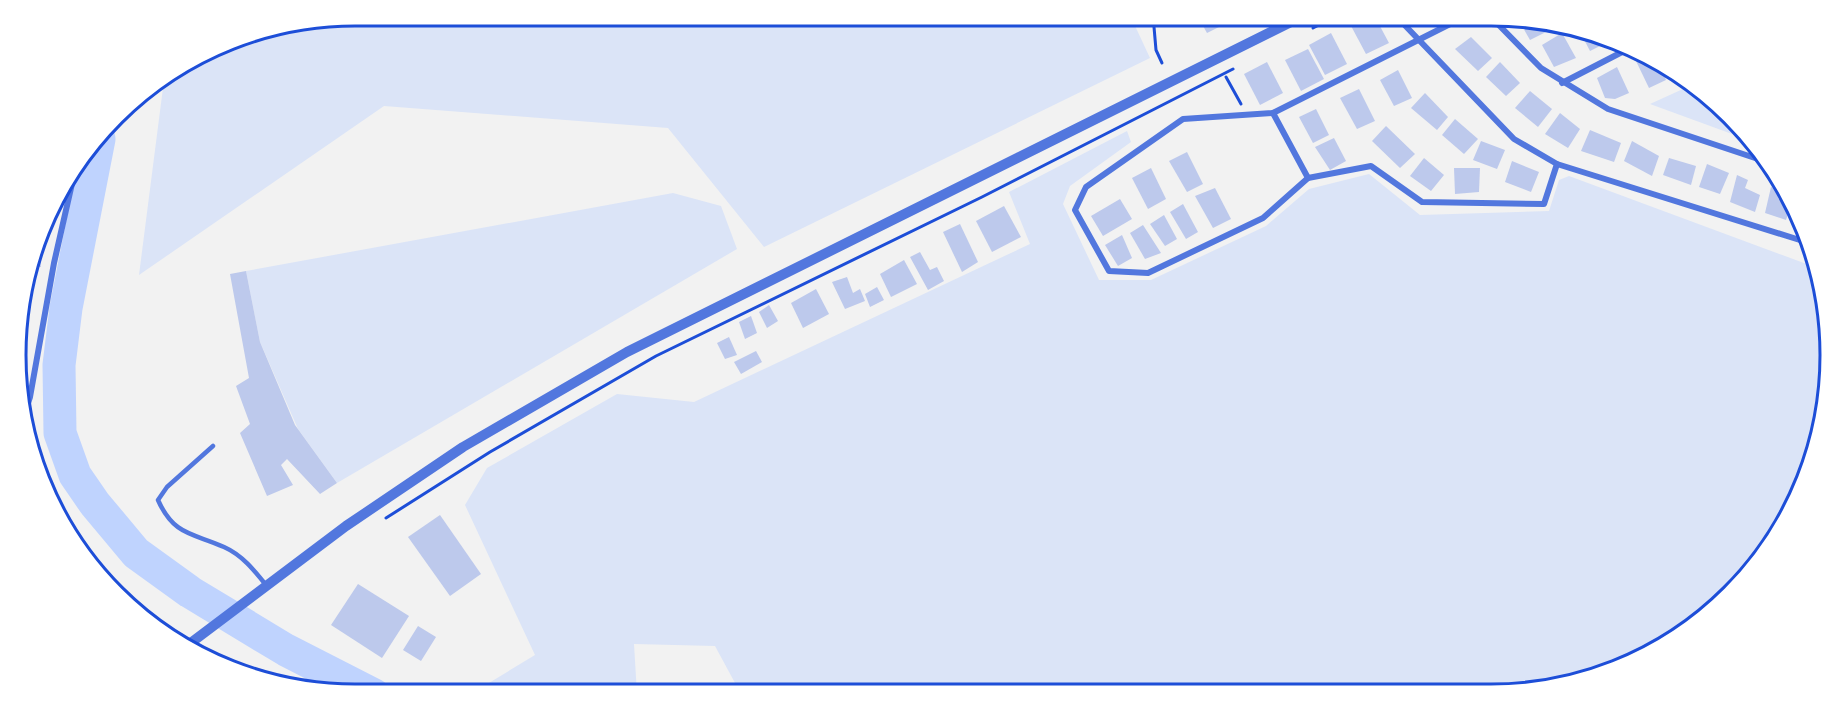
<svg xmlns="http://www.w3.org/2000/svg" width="1845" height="710" font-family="Jost,sans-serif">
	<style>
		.green { fill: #dbe4f7 }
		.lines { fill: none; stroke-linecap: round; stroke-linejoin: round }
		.river { stroke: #bfd3fe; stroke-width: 33 }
		.building { fill: #bdc9ec }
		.path { stroke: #1d4ed8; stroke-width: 3 }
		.service { stroke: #5277de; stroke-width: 4.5 }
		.minor { stroke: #5277de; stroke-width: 6 }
		.tertiary { stroke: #5277de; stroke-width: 10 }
		.rim { fill: none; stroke: #1d4ed8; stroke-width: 3 }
	</style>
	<rect width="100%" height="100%" fill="#f2f2f2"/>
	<g class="green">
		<polygon points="355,15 1130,15 1150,58 764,247 668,128 384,106 139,275 164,80 245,33"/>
		<polygon points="1694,84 1697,85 1743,138 1650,104"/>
		<polygon points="1127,131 1131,142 1070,186 1063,204 1099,280 1151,280 1266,226 1309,189 1369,174 1420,215 1549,211 1559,180 1569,176 1812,266 1827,311 1818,443 1773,544 1714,610 1640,660 1535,692 741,694 715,646 634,644 637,694 469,695 535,655 465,505 487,468 617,394 694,402 1030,244 1009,192"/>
		<polygon points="673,193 721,206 737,249 337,483 298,429 260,342 246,271"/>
	</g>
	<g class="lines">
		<polyline class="river" points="99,139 66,308 59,365 60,433 75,475 95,504 136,553 190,592 286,650 374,695"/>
	</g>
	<g class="building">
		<polygon points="1197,15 1225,15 1229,22 1207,33"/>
		<polygon points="1367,15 1374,15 1389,43 1366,54 1350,24"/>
		<polygon points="1418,15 1437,15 1421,22"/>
		<polygon points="1518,19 1546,22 1550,30 1530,40"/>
		<polygon points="1577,26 1607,41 1608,42 1590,51"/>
		<polygon points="1331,33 1347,64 1325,75 1309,45"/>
		<polygon points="1562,33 1576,58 1554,67 1542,45"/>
		<polygon points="1471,37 1492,58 1478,71 1455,49"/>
		<polygon points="1308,49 1324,79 1301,91 1285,60"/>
		<polygon points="1641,58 1661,67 1666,80 1649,88 1636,61"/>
		<polygon points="1267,62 1283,93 1260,105 1244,74"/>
		<polygon points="1500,62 1520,83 1506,96 1486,77"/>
		<polygon points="1617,67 1629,93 1615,99 1605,98 1597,78"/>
		<polygon points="1398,70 1412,98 1394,106 1380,80"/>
		<polygon points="1359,89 1375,121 1357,129 1340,98"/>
		<polygon points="1530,91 1552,109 1538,127 1515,108"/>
		<polygon points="1425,93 1448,117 1437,130 1411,108"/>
		<polygon points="1316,109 1329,135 1313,143 1299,117"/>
		<polygon points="1560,113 1580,129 1568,148 1545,134"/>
		<polygon points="1455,119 1478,139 1464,154 1442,135"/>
		<polygon points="1386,126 1415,154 1400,168 1372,141"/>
		<polygon points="1590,130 1621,143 1614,162 1581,151"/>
		<polygon points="1334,138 1346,161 1330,170 1315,147"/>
		<polygon points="1481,141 1505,150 1497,169 1473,160"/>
		<polygon points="1632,141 1659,156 1652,176 1624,161"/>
		<polygon points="1187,152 1203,184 1187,192 1169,161"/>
		<polygon points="1424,158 1444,175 1431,191 1410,176"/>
		<polygon points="1669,158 1696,166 1691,185 1663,175"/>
		<polygon points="1512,161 1539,172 1531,192 1505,182"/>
		<polygon points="1707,164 1729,173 1720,194 1699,187"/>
		<polygon points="1151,168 1166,199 1148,209 1132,178"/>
		<polygon points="1454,168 1480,168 1479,192 1455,194"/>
		<polygon points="1737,175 1748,180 1745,188 1760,195 1755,212 1730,202"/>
		<polygon points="1771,187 1788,194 1791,205 1786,220 1765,213"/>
		<polygon points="1215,188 1231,219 1213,228 1195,196"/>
		<polygon points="1120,199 1132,219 1103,236 1091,216"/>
		<polygon points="1183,204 1198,232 1186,239 1170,212"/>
		<polygon points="1004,206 1021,237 992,252 976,221"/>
		<polygon points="1164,215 1177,239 1165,246 1150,224"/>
		<polygon points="960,224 978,262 962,272 943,232"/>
		<polygon points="1143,225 1161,253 1145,259 1130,233"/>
		<polygon points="1122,235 1132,258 1118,266 1105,245"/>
		<polygon points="39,248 41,267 33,267 34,264"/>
		<polygon points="920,252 930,270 937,267 944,281 928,290 910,257"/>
		<polygon points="904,260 917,284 891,297 880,274"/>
		<polygon points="246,271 260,342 295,425 337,483 320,494 287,459 281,465 293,485 267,496 240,433 250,424 236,386 249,378 230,274"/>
		<polygon points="847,277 853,293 860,289 865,301 845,309 832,282"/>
		<polygon points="877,287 884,300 870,307 865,294"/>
		<polygon points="816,289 829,314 803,328 791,303"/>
		<polygon points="769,305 778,321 767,328 759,312"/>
		<polygon points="751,316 757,333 745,339 739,322"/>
		<polygon points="729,337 737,355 725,359 717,343"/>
		<polygon points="756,351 762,362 741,374 734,362"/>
		<polygon points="440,515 481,574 450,596 408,537"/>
		<polygon points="358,584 409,616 382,658 331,625"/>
		<polygon points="418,626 436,637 421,661 403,650"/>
	</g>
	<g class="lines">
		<g class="path">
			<polyline points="1154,27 1156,50 1162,63"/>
			<polyline points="1313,28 1338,15"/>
			<polyline points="1226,77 1241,104"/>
			<polyline points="386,518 490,452 656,356 982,197 1233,69"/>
		</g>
		<path class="service" d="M213,446L167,487L158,500C174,536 193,533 224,547C242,555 254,570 266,585"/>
		<g class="minor">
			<polyline points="1152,15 1155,15"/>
			<polyline points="1395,15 1514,139 1557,164 1803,241"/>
			<polyline points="1468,15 1273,113 1183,119 1086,187 1075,210 1109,271 1148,273 1263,218 1308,178 1371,166 1422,202 1544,204 1557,164"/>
			<polyline points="1489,15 1541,68 1608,109 1764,161"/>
			<polyline points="1562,83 1626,50"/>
			<polyline points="1273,113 1308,178"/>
			<polyline points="22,422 30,397 54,263 76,166"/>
		</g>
		<polyline class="tertiary" points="188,645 346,526 463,447 627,352 1305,15"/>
	</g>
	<path d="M0 0H1845V710H0ZM355 26H1491A329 329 0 0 1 1820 355V355A329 329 0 0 1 1491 684H355A329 329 0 0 1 26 355V355A329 329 0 0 1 355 26Z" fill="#fff" fill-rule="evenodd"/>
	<path class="rim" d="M355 26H1491A329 329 0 0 1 1820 355V355A329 329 0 0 1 1491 684H355A329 329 0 0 1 26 355V355A329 329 0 0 1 355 26Z"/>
</svg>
